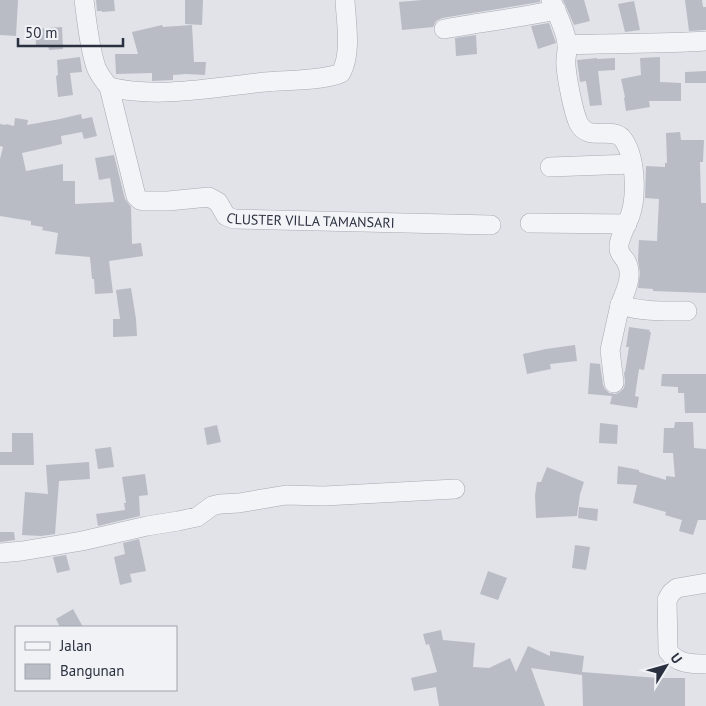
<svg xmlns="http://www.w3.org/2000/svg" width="706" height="706" font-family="'PT Sans',sans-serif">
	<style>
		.building { fill: #b9bcc5 }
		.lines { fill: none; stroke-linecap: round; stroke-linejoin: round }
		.minor-casing { stroke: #a6aab3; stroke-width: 20 }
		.minor { stroke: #f3f4f7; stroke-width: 19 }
		.labels { text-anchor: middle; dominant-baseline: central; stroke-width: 4; stroke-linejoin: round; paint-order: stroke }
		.street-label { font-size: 14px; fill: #2a303f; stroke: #f0f2f6 }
	</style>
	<rect width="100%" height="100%" fill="#e1e3e9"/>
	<g class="building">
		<polygon points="0,0 18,0 16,36 0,35"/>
		<polygon points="96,0 114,0 115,11 102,12 102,11 97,11"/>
		<polygon points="185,0 203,0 202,25 185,24"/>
		<polygon points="422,0 540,0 540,2 442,18 436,21 433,27 402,30 399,2"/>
		<polygon points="563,0 584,0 590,21 574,25"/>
		<polygon points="685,0 702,0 703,7 706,7 706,30 689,31"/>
		<polygon points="634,1 640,30 625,32 618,4"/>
		<polygon points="549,23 556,43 538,49 531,26"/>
		<polygon points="162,25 163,27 192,25 194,62 206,62 205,75 186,74 173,75 173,80 152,81 152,73 116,74 115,54 138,54 132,32"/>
		<polygon points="62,27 63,49 49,50 48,45 36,45 35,29"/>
		<polygon points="476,35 477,54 456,56 455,38"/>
		<polygon points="80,57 82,72 70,73 73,95 58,97 56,76 58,75 57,60"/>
		<polygon points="660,57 660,82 681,83 681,101 649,101 650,107 626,111 624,98 625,97 621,79 641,75 640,58"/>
		<polygon points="597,58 597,59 615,58 615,70 598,71 602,105 590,106 586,81 580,82 577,60"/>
		<polygon points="706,71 706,83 685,83 685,72"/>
		<polygon points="81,114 82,119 92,117 97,136 84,139 82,132 61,136 62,144 22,153 26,171 63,164 63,181 75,181 75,204 114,202 110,178 99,180 95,158 114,155 125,199 131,207 132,244 141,243 143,256 109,261 113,293 95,294 94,279 92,279 90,257 55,254 58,233 42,230 43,227 31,225 31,221 0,216 0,159 3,147 0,146 0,124 6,125 6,124 14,126 15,118 28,120 27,125 60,119"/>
		<polygon points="680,132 681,140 704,140 703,162 700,162 701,203 706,203 706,293 653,291 653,289 638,288 640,273 638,260 639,240 657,241 659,199 645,198 646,166 665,167 665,163 667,163 666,133"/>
		<polygon points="131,288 136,319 137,336 113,337 113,319 120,319 116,290"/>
		<polygon points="629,327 650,330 649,332 651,332 644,370 639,369 635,396 639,397 637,408 610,404 612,396 588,394 590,363 600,364 603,385 605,389 609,393 616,394 620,392 624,388 625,382 624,372 625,372 629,347 626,347"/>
		<polygon points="575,345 577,361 550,364 551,369 527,374 523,354 546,349"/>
		<polygon points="662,374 706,374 706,413 685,413 684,393 678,393 678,387 661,386"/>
		<polygon points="675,422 693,422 694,448 706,449 706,520 698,520 693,535 679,531 682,520 665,515 666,512 633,503 637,485 617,484 618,466 639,470 639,472 666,480 666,476 675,477 673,453 663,453 664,428 674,428"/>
		<polygon points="600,423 618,425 617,444 599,443"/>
		<polygon points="217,425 221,442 207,445 204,428"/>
		<polygon points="12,433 33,433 34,465 0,465 0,452 12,452"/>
		<polygon points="111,447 114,467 98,469 95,449"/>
		<polygon points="89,462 90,479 59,481 55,534 41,536 22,535 25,492 48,494 46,465"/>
		<polygon points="547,467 584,482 580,494 577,516 536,518 535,495 537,482 541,482"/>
		<polygon points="145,474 148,495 139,496 140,516 98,526 96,514 125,510 124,503 126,503 122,477"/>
		<polygon points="579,507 598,509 597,521 578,518"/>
		<polygon points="0,532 14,532 15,540 0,542"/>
		<polygon points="139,539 146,571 130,574 132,582 120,585 114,557 125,554 123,543"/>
		<polygon points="575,545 590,547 586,570 572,568"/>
		<polygon points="66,555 70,570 57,573 53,557"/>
		<polygon points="488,571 507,578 498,600 480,594"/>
		<polygon points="73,609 83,627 60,627 56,619"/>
		<polygon points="441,630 443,640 475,643 473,667 489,668 510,658 516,672 528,646 550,656 550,651 584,656 582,672 658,678 685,678 685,706 583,706 582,673 582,675 531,668 545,706 439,706 436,687 414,691 411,678 437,672 429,644 426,645 423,634"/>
	</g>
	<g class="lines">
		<defs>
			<g id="minor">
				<path id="s1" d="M84,0C87,22 89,46 96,67C99,75 104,81 109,87L136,196L140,200L144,201H168L209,197L218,202L226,216L234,219L491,225"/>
				<path d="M551,0C557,14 565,28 567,43C568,51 565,58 566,66C567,79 573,110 578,122C587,143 611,126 622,138C636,155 637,196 630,216C627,223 618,241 619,248C619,254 623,257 626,261C634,276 625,292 620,305C644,312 663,311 687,311"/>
				<path d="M444,29C481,22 519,18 556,10"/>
				<path d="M567,45C614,43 660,44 706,41"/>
				<path d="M109,87C158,99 216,87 265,82C286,80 323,81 341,73C352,53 346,22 345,0"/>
				<polyline points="550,167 632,164"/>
				<polyline points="530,223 627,224"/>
				<polyline points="614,383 610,350 620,305"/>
				<polyline points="0,553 22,551 82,541 147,526 178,521 197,517 212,506 220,504 239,503 286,495 324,496 455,489"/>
				<path d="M706,583L677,588L671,593L667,600L668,651C677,664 692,664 706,664"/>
			</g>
		</defs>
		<use href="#minor" class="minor-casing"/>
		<use href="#minor" class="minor"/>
	</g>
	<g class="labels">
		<g class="street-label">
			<text stroke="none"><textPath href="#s1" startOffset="391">CLUSTER VILLA TAMANSARI</textPath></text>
		</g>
	</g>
	<rect x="15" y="626" width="162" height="65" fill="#f0f2f6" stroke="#a1a4ad"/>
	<rect x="25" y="642" width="25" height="8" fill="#f3f4f7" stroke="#a1a4ad"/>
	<text x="60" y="651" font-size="15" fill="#2a303f">Jalan</text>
	<rect x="25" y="664" width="25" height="15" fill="#b9bcc5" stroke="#a1a4ad"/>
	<text x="60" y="676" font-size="15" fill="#2a303f">Bangunan</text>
	<g transform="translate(666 666) rotate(53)" stroke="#f0f2f6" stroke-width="4" paint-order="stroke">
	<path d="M0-4L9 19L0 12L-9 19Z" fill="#2a303f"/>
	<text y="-8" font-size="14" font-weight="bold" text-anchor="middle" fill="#2a303f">U</text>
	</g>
	<path d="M18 38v8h105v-8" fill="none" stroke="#2a303f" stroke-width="2.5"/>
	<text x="25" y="38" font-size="15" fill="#2a303f" stroke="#f0f2f6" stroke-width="4" paint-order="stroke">50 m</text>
</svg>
